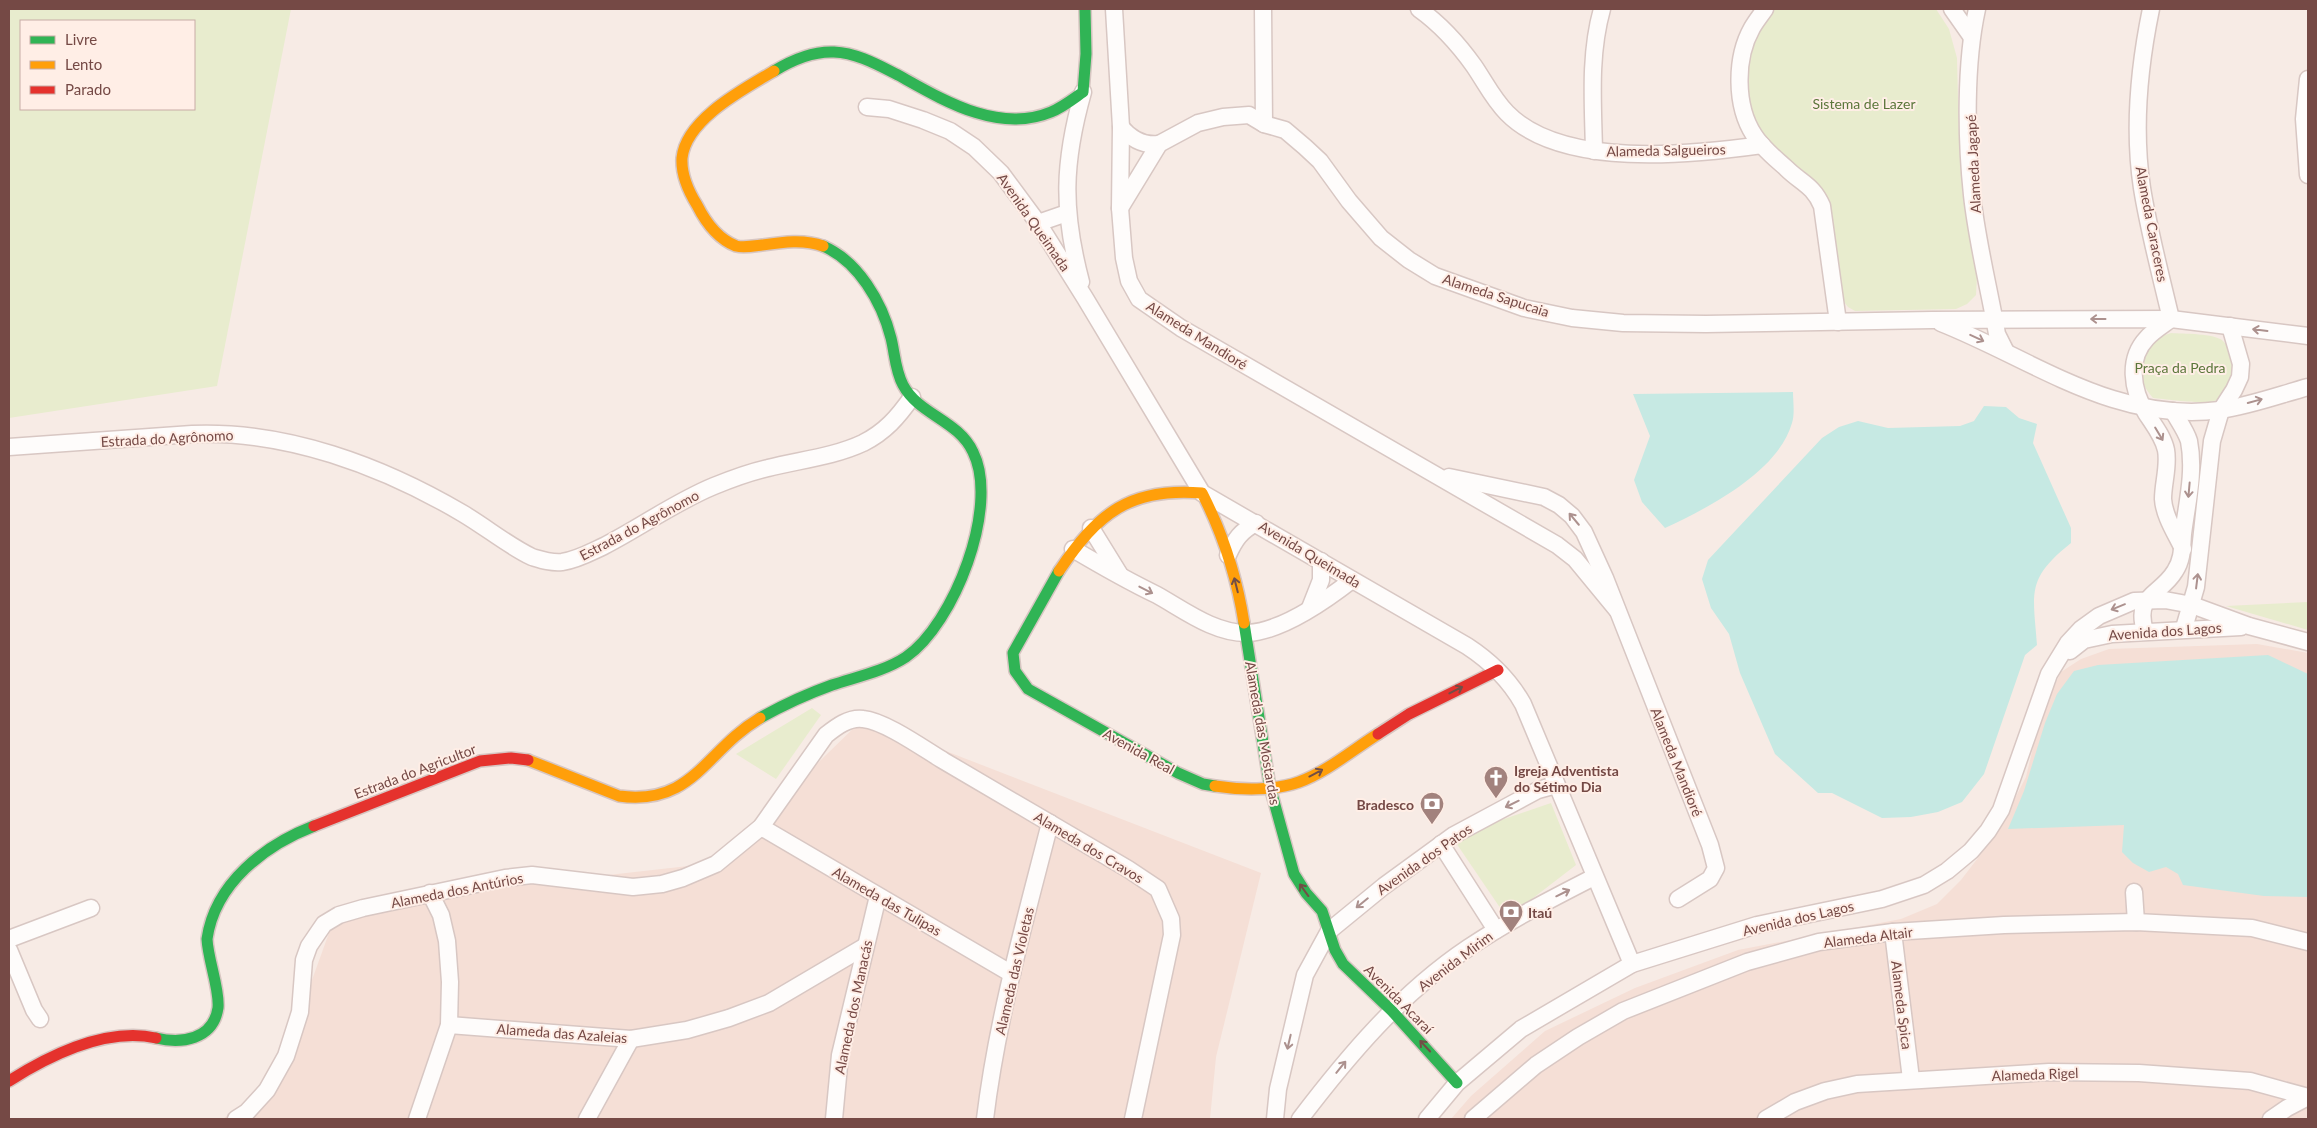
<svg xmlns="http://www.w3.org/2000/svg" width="2317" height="1128" font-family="Lato,sans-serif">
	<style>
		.residential { fill: #f5dfd6 }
		.green { fill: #e8ecce; fill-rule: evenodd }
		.water { fill: #c6e9e3 }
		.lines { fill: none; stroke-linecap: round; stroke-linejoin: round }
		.street-casing { stroke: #d8c7c3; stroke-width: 19 }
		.fast-casing { stroke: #d7c6c2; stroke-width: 14 }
		.slow-casing { stroke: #d7c6c2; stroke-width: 14 }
		.jam-casing { stroke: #d7c6c2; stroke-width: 14 }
		.street { stroke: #fefcfb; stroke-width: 16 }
		.fast { stroke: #30b455; stroke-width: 11 }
		.slow { stroke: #ff9f0a; stroke-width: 11 }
		.jam { stroke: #e5322d; stroke-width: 11 }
		.oneway { stroke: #ac918e }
		.oneway2 { stroke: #724e46 }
		.labels { text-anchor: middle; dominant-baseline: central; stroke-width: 4; stroke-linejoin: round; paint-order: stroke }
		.park-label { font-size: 14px; fill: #5b763a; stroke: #ffeee6 }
		.street-label { font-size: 14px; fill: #754945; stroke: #ffeee6 }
		.poi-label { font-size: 14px; font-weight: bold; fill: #754945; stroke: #ffeee6; text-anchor: start }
	</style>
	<rect width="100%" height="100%" fill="#f7ebe5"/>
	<g class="residential">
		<polygon points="2257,644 2308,653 2308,1119 1451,1119 1471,1096 1545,1031 1635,988 1738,950 1901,919 1937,904 1961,880 1997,833 2026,777 2041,714 2061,672 2081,659 2109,649"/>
		<polygon points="863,719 1261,873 1216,1057 1210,1119 223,1119 277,1077 334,919 430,895 715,863"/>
	</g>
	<g class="green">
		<path d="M9,9H291L217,386L9,418ZM194,21V109H21V21Z"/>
		<polygon points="1772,9 1936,9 1949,29 1957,58 1959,141 1963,197 1977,276 1976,295 1967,304 1956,309 1855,311 1848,307 1841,298 1827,198 1768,143 1750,113 1745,85 1748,56 1757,31"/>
		<path d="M2171,333C2183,334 2215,333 2223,341C2241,358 2236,396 2211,402C2201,404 2165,399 2153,398C2134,375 2139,364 2151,340Z"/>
		<polygon points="2308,602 2308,630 2226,606"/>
		<polygon points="812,708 821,715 776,779 736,754"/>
		<polygon points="1551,803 1576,865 1507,918 1452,837"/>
	</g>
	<g class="water">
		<path d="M1793,392C1793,401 1795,414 1792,423C1778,472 1708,508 1665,528L1642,502L1634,480L1650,436L1633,394Z"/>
		<path d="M1984,406L2006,407L2019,418L2037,424L2033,443L2071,528V543C2026,579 2033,592 2037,645L2025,655L1984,774L1962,802L1938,812L1911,817L1882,818L1832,793H1818L1775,754L1740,673L1729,634L1711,608L1702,579L1708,560L1822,438L1839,427L1858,421L1888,428L1960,426L1974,421Z"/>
		<polygon points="2268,655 2308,674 2308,897 2264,896 2183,885 2178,874 2166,867 2149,872 2133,863 2122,852 2124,825 2008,829 2024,791 2045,723 2057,694 2074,671 2098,665"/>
	</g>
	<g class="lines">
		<defs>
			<g id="street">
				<polyline points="1114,9 1121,127 1120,208 1124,258 1129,281 1139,299 1181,328 1557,545 1575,559 1617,610"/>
				<polyline points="1263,9 1264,124"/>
				<path d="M1419,9C1440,24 1459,45 1474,66C1485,82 1493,99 1507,113C1562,169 1691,155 1762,145"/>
				<path d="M1765,9C1761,15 1756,21 1752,28C1735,58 1735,106 1754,135C1762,148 1775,158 1786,168C1801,183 1813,185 1822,206L1838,322"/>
				<polyline points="1952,9 1971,36"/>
				<path d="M1977,9C1965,64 1966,138 1972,195C1977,242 1989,288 1997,334L2006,352"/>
				<path d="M2151,9C2139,67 2133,129 2142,188C2149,232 2161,276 2171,319C2163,325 2153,331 2147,338C2127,359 2132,390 2146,413C2153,424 2163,436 2166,450C2169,466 2163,483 2163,499C2164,516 2176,534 2183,549"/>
				<polyline points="2308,79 2304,119 2308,175"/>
				<path d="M867,107L889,109L923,120L950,131L974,147L1001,173L1038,223L1085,298L1202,493L1467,646C1490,661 1509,679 1523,704L1632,964"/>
				<path d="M1121,127C1131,139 1143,146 1159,144"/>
				<path d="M1594,151C1593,103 1589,55 1602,9"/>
				<polyline points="1120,208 1159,144 1198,123 1223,117 1249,115 1264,124 1285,130 1305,147 1320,161 1349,201 1381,238 1409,260 1435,276 1524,308 1572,318 1623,323 1706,324 1932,320 2171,319 2308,336"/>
				<polyline points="1038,223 1067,213"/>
				<path d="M1081,282C1062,210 1063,163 1083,92"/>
				<path d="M1941,323C2032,359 2116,424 2220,410C2249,406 2279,395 2308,387"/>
				<path d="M9,447L192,434C286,430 382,466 462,513C486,527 507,545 532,557C542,560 551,563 562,562C577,560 591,552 604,546C641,527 675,502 714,486C731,479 750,472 768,468C799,460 833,457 863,443C885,432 898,417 912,397"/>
				<polyline points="1449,477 1544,497 1559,505 1572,516 1584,532 1605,578 1710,845 1716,868 1710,879 1678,899"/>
				<polyline points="1091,528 1120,575"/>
				<path d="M1073,549C1100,565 1128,581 1157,595C1184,610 1215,634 1248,633C1282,631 1325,601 1352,580"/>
				<path d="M1228,555C1235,539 1241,531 1256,523"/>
				<polyline points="1310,608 1321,580 1321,561"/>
				<polyline points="2184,628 2196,587 2212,441 2221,410 2234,390 2240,377 2241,364 2230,326"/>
				<path d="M2145,631C2134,594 2160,596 2175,571C2183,559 2182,546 2183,534C2187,503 2195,472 2189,441C2186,431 2178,420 2173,411"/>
				<polyline points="2070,651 2084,640 2112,634 2241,627"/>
				<polyline points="761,827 1012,974"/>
				<polyline points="1441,844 1496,930"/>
				<polyline points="2134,892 2136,922"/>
				<polyline points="1893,932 1911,1079"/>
				<polyline points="9,939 91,908"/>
				<polyline points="9,950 34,1010 40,1019"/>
				<polyline points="449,1025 631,1039 687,1030 729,1018 769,1003 864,947"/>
				<path d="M236,1119L247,1112L267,1090L286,1056L300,1012L304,960L309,946L324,924L339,915L363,908L505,878L532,875L633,887L662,884L683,878L716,864L761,827L826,735C836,727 849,717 863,719C885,721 924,749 944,761C1005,797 1067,833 1128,869L1158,889L1171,919L1172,935L1133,1119"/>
				<polyline points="417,1119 449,1025 450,982 447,941 441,915 430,893"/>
				<polyline points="587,1119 631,1039"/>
				<polyline points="834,1119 840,1055 878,896"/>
				<path d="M985,1119C997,1019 1025,921 1050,823"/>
				<polyline points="1275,1119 1278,1089 1305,975 1329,931 1384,886 1454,835 1538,790 1556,785"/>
				<path d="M1300,1119C1348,1056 1401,993 1468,948C1508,921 1551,899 1594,877"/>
				<polyline points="1427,1119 1457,1083 1521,1029 1632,964 1757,925 1882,899 1924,885 1947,871 1971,851 1988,831 2001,810 2049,674 2068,643 2081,629 2099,616 2134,601 2165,600 2192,605 2249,626 2308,642"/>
				<polyline points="1473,1119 1536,1065 1578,1037 1623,1011 1747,962 1819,942 1893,932 2004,925 2136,922 2252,928 2308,942"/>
				<polyline points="1766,1119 1795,1102 1825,1091 1857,1084 2049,1072 2139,1073 2250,1081 2308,1097"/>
				<polyline points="2271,1119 2287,1108 2308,1097"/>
			</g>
			<g id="fast">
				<path d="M774,71C792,60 812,51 834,52C857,53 878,65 898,75C943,100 998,134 1051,112C1063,107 1073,99 1083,92L1086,54L1085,9"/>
				<polyline points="1059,571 1013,653 1015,671 1028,689 1178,773 1203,784 1215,786"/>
				<polyline points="1244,623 1270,787 1294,874 1306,893 1322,911 1335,950 1343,964 1392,1011 1457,1083"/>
				<path d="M760,718C783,705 807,694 832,685C856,677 885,671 906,657C954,624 1000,506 973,452C958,420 919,415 903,385C895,370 895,354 891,338C882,302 858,261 823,246"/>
				<path d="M156,1038C181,1044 213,1040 218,1008C220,990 208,960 207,939C215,883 265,845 314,826"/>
			</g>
			<g id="slow">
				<path d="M774,71C744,89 686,119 682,158C681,175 689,192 697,205C705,221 718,239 736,246C744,248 754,246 762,245C783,242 804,239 823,246"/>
				<path d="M1059,571C1098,513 1130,487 1202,493C1223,534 1237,578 1244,623"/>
				<path d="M528,760L619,796C693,806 705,751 760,718"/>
				<path d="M1215,786C1240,790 1274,791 1299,782C1325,773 1354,749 1378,734"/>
			</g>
			<g id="jam">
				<polyline points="1378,734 1409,714 1498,670"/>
				<polyline points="314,826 480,761 511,758 528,760"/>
				<path d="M9,1081C50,1055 106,1027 156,1038"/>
			</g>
		</defs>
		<use href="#street" class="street-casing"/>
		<use href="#fast" class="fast-casing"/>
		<use href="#slow" class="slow-casing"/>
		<use href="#jam" class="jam-casing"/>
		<use href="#street" class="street"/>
		<use href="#fast" class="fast"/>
		<use href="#slow" class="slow"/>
		<use href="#jam" class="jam"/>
	</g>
	<defs><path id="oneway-shaft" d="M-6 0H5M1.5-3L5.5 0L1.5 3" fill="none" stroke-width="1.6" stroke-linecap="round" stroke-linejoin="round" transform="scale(1.25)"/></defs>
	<g class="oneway">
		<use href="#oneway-shaft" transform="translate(2098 319) rotate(180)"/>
		<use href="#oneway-shaft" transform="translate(2260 330) rotate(-173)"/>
		<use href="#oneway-shaft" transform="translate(1977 338) rotate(25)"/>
		<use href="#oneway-shaft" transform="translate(2255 401) rotate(-15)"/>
		<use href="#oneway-shaft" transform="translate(2159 434) rotate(59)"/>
		<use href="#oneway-shaft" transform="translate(2189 490) rotate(95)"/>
		<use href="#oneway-shaft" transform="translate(1574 519) rotate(-130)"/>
		<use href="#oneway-shaft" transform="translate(2197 581) rotate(-83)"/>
		<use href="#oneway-shaft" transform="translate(1146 590) rotate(27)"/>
		<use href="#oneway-shaft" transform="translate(2118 607) rotate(158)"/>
		<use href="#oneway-shaft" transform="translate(1512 804) rotate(154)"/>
		<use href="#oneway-shaft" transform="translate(1563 893) rotate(-26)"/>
		<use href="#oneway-shaft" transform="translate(1362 903) rotate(141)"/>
		<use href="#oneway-shaft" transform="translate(1289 1042) rotate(103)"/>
		<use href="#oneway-shaft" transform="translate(1341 1067) rotate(-51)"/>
	</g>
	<g class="oneway2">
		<use href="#oneway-shaft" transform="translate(1236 585) rotate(-104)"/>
		<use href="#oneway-shaft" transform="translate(1456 690) rotate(-27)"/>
		<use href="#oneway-shaft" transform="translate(1316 773) rotate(-28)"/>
		<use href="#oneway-shaft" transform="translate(1304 890) rotate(-126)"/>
		<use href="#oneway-shaft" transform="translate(1425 1046) rotate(-133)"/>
	</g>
	<defs>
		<symbol id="church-pin" viewBox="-11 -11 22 30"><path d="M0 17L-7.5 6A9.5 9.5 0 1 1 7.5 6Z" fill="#a2827d" stroke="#ffeee6"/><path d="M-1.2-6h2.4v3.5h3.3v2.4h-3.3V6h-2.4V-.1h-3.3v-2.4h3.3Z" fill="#fff"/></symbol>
		<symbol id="bank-pin" viewBox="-11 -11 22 30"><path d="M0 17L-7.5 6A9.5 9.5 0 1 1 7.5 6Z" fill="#a2827d" stroke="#ffeee6"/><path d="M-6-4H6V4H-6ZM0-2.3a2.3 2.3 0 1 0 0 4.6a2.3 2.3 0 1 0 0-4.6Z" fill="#fff"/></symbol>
	</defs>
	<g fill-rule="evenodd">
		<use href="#church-pin" x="1482" y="764" width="28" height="38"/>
		<use href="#bank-pin" x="1418" y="790" width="28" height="38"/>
		<use href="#bank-pin" x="1497" y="898" width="28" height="38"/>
	</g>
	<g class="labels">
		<g class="park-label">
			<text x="1864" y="103">Sistema de Lazer</text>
			<text x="2180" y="367">Praça da Pedra</text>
		</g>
		<g class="street-label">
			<text transform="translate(1666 150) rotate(-1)">Alameda Salgueiros</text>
			<text transform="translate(1973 164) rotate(-93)">Alameda Jagapé</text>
			<text transform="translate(1034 222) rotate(55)">Avenida Queimada</text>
			<text transform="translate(2152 224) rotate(79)">Alameda Caraceres</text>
			<text transform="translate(1496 295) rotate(18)">Alameda Sapucaia</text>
			<text transform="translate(1197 335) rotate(32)">Alameda Mandioré</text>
			<text transform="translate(167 438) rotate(-3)">Estrada do Agrônomo</text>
			<text transform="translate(639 525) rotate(-28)">Estrada do Agrônomo</text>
			<text transform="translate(1310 554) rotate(31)">Avenida Queimada</text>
			<text transform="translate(2165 631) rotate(-4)">Avenida dos Lagos</text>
			<text transform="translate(1263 733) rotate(80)">Alameda das Mostardas</text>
			<text transform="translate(1139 751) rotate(29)">Avenida Real</text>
			<text transform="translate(1677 762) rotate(68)">Alameda Mandioré</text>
			<text transform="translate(415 771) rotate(-21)">Estrada do Agricultor</text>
			<text transform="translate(1089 847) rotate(31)">Alameda dos Cravos</text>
			<text transform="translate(1424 859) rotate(-35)">Avenida dos Patos</text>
			<text transform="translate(457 890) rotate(-11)">Alameda dos Antúrios</text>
			<text transform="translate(887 901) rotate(30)">Alameda das Tulipas</text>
			<text transform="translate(1798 918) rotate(-13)">Avenida dos Lagos</text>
			<text transform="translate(1868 937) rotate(-7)">Alameda Altair</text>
			<text transform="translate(1455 961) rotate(-37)">Avenida Mirim</text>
			<text transform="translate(1014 971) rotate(-77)">Alameda das Violetas</text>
			<text transform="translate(1399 999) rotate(45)">Avenida Acaraí</text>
			<text transform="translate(1902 1005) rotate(83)">Alameda Spica</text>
			<text transform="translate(853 1007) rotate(-78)">Alameda dos Manacás</text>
			<text transform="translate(562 1033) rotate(4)">Alameda das Azaleias</text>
			<text transform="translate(2035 1074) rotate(-2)">Alameda Rigel</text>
		</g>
		<g class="poi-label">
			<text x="1514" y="770">Igreja Adventista<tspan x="1514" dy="16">do Sétimo Dia</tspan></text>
			<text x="1414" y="804" text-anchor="end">Bradesco</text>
			<text x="1528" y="912">Itaú</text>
		</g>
	</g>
	<rect width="2317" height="1128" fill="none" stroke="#754945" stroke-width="20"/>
	<rect x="20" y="20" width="175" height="90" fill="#ffeee6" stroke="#c8aca6"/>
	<rect x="30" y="36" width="25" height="8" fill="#30b455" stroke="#c8aca6"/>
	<text x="65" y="45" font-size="15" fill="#754945">Livre</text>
	<rect x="30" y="61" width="25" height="8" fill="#ff9f0a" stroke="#c8aca6"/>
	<text x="65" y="70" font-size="15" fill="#754945">Lento</text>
	<rect x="30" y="86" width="25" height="8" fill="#e5322d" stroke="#c8aca6"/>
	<text x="65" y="95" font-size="15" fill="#754945">Parado</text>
</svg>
